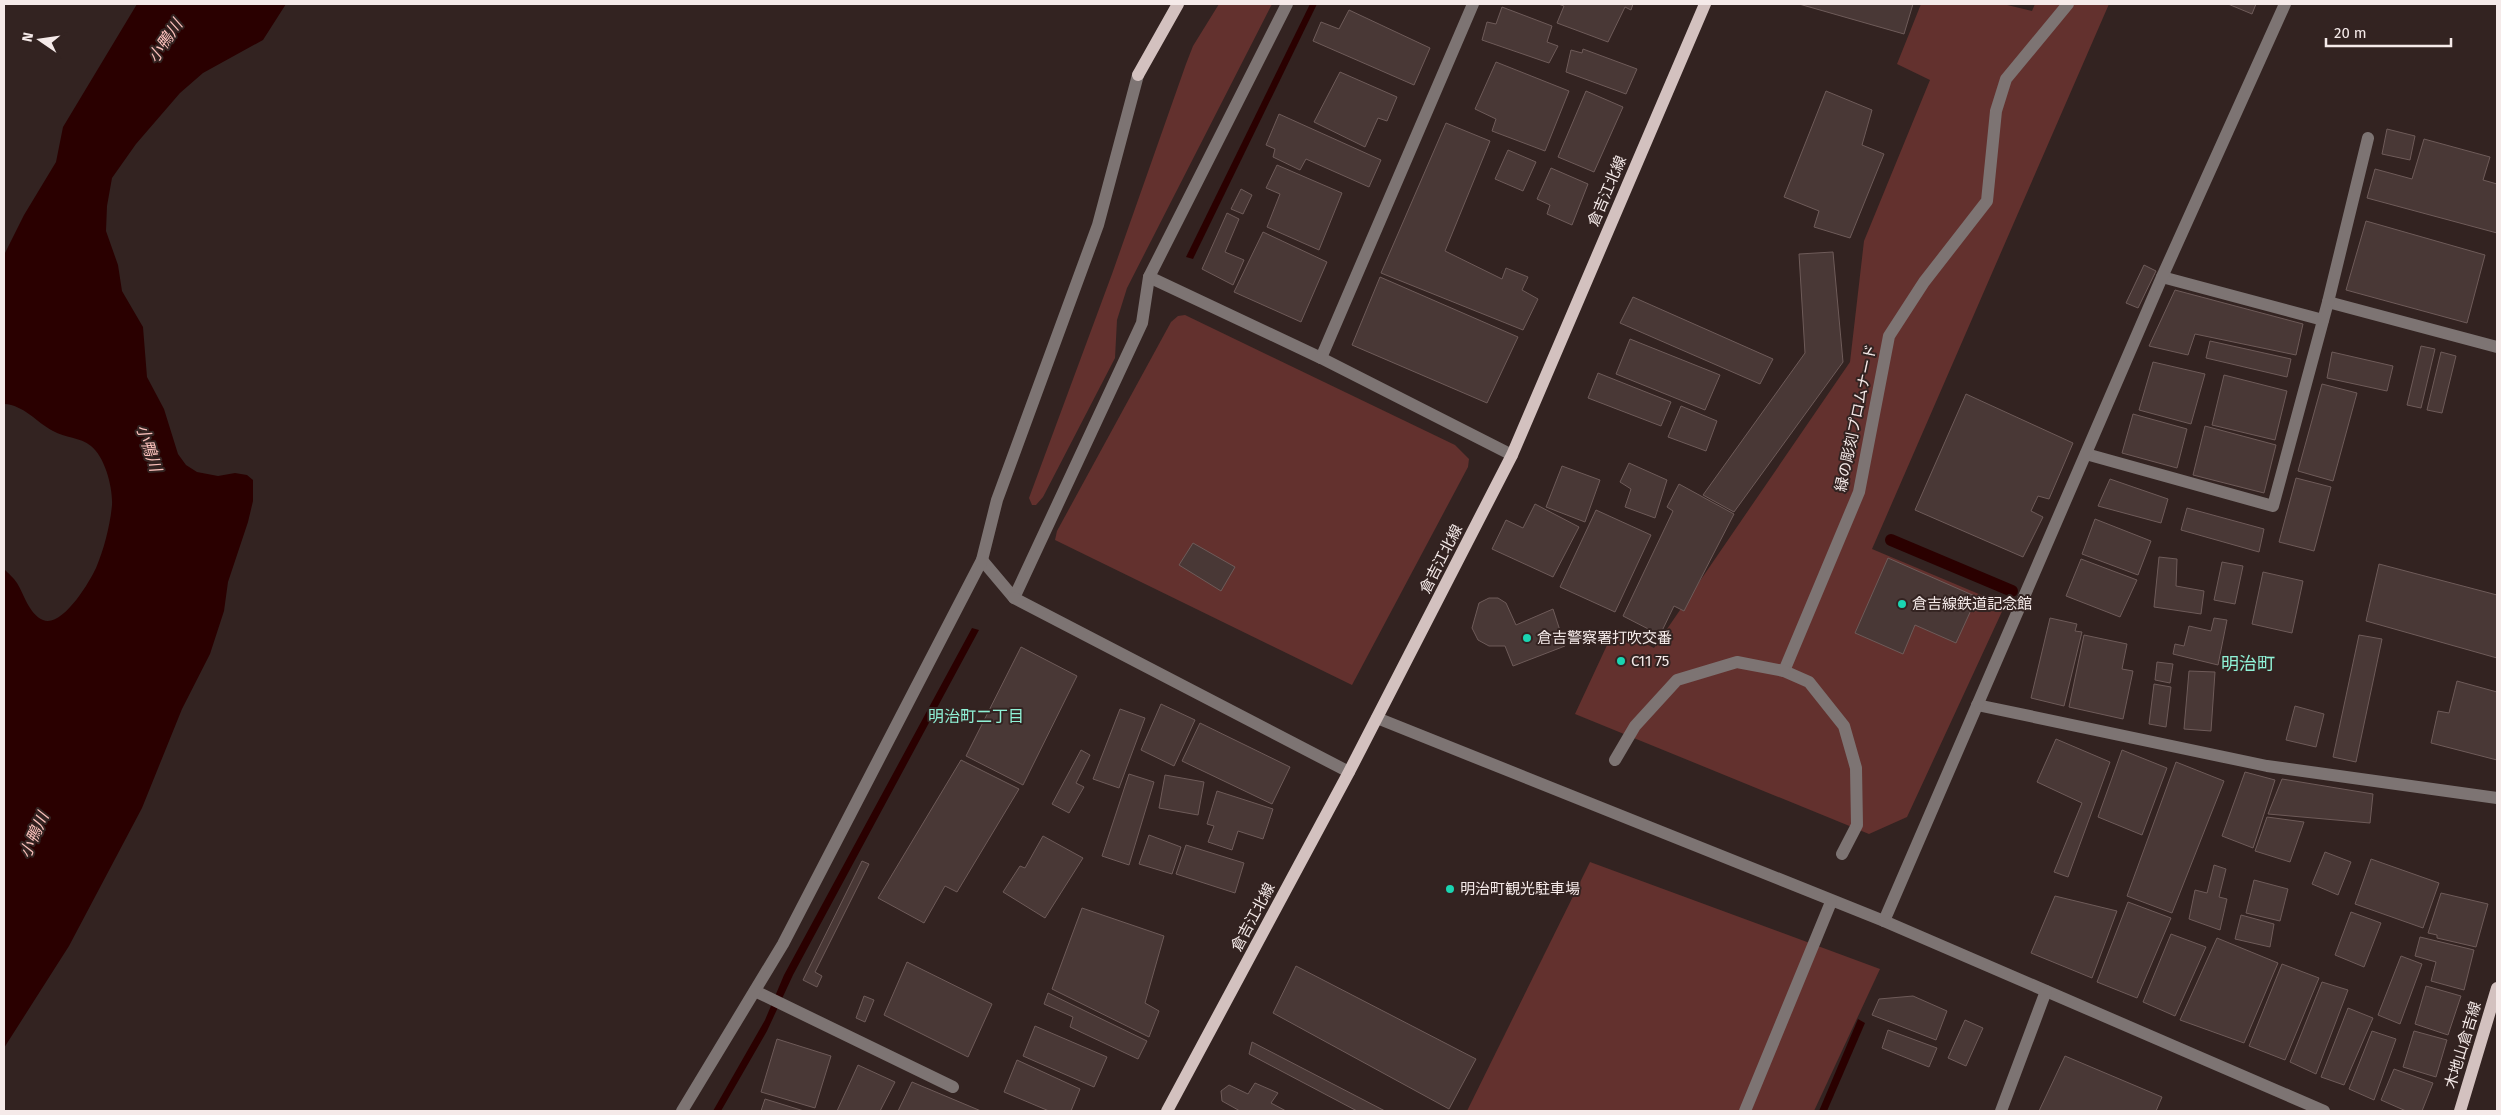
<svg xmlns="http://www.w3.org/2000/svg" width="2501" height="1115" font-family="'Fira Sans','Noto Sans JP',sans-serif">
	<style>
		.green { fill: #63312e }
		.water { fill: #2a0000 }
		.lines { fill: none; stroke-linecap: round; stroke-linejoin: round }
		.stream { stroke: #2a0000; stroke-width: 12 }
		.building { fill: #493836; stroke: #6e5b59 }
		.minor { stroke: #7d7473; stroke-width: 12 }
		.major { stroke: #d3c1bf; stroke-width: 12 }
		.poi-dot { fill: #1ad5b2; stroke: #332321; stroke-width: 2 }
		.labels { text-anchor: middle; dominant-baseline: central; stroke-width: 4; stroke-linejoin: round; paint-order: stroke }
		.street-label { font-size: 15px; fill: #f5eae9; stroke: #332321 }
		.poi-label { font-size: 15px; fill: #f5eae9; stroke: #332321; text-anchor: start }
		.water-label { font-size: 16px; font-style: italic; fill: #fac0bb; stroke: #332321 }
		.neighbourhood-label { font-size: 16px; fill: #8ff1d6; stroke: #332321 }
		.quarter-label { font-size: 18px; fill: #8ff1d6; stroke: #332321 }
	</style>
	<rect width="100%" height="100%" fill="#332321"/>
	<g class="green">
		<polygon points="1219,4 1272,4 1127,288 1117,320 1115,358 1043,497 1036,505 1032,505 1029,498 1112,274 1186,64 1193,46"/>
		<polygon points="1921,4 2003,4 2032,11 2035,4 2109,4 1872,549 2005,605 1907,817 1869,834 1575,714 1615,628 1654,648 1850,362 1864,241 1930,80 1897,64"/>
		<polygon points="1185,315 1455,445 1469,459 1468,467 1352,685 1055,540 1057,531 1171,322 1178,316"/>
		<polygon points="1590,862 1880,969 1814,1111 1467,1111"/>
	</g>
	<g class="water">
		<path d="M137,4H286L263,40L203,73L180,93L136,144L112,178L107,206L106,231L118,265L122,291L143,327L147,377L164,409L178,454L186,465L197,472L218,476L235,473L247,475L253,480V501L248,522L228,582L224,611L210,654L182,709L142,808L69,946L4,1048V569C8,573 14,578 17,583C24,594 29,614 43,620C62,628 89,583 96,568C104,549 110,526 112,505C113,488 105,457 91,446C80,437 65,438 53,431C36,422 24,405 4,404V255L24,215L56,162L63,127Z"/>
		<polygon points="1310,4 1317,4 1193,259 1186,257"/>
		<polygon points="972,628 979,630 793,975 767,1031 721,1111 713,1111 765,1020 784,975"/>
		<polygon points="1858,1019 1865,1023 1827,1111 1819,1111"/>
	</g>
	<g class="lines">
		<polyline class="stream" points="1891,540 2012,591"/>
	</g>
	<g class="building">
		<polygon points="1558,4 1633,4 1631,10 1625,7 1608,42 1557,23 1564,6"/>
		<polygon points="1799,4 1913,4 1904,34"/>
		<polygon points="2228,4 2256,4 2252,14"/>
		<polygon points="1502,7 1552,26 1547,42 1558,46 1549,63 1482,40 1487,22 1496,24"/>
		<polygon points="1349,10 1430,48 1414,85 1313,41 1321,22 1339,29"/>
		<polygon points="1583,49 1637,69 1626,94 1566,72 1571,50 1582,53"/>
		<polygon points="1496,62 1569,91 1545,151 1492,131 1496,119 1475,109"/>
		<polygon points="1340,72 1397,97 1387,121 1378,118 1365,147 1314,122"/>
		<polygon points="1586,91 1623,107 1594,172 1558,157"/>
		<polygon points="1826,91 1872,110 1862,145 1884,154 1850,238 1814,227 1819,211 1784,197"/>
		<polygon points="1279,114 1381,160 1369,187 1306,159 1300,170 1273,157 1275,149 1266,145"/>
		<polygon points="1446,123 1490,141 1445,251 1502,279 1506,268 1528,277 1522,290 1538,299 1523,330 1381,273"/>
		<polygon points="2387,129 2415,136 2410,160 2382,154"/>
		<polygon points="2424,139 2490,157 2483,180 2497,184 2497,233 2367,198 2375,169 2412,179"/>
		<polygon points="1508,150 1536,162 1523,191 1495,179"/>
		<polygon points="1277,165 1342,193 1319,250 1267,227 1280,194 1266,188"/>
		<polygon points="1551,168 1588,184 1572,225 1547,214 1550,205 1537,199"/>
		<polygon points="1241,189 1252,195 1243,214 1231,209"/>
		<polygon points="1227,213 1239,219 1225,252 1244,260 1233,285 1202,269"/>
		<polygon points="2366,221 2485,255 2467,323 2346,290"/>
		<polygon points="1263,232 1327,262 1301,322 1234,292"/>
		<polygon points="1833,252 1843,362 1734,512 1703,495 1805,353 1799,254"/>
		<polygon points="2144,265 2156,271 2138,308 2126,303"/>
		<polygon points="1380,277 1518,337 1487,403 1352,345"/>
		<polygon points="2175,290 2303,324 2296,355 2195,334 2188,355 2149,346"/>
		<polygon points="1633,297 1773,359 1760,384 1620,323"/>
		<polygon points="1630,339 1720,375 1705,410 1616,374"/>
		<polygon points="2210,341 2291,359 2287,377 2206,358"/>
		<polygon points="2421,346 2435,349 2421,408 2407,405"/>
		<polygon points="2332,352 2393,366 2387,391 2327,378"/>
		<polygon points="2441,352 2456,356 2442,413 2427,410"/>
		<polygon points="2153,362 2205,374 2191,424 2139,410"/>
		<polygon points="1598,373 1671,402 1661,426 1588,398"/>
		<polygon points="2224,375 2287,391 2275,440 2212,425"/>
		<polygon points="2322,384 2357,393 2333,481 2298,471"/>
		<polygon points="1966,394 2073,443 2049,499 2038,496 2031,511 2043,517 2023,557 1915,510"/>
		<polygon points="1681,406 1717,421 1706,451 1668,437"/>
		<polygon points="2133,414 2187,429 2177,468 2122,453"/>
		<polygon points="2205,426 2276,445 2264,493 2193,475"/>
		<polygon points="1629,463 1667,480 1655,518 1625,507 1631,489 1620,482"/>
		<polygon points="1562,466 1600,480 1585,522 1546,507"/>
		<polygon points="2296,478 2331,487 2314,551 2279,542"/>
		<polygon points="2110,479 2168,499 2161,523 2098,506"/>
		<polygon points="1679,484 1734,514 1684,611 1674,606 1660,635 1623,616 1673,511 1667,507"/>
		<polygon points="1535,504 1579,527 1553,577 1492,549 1506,520 1523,528"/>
		<polygon points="2187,508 2264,529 2259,552 2181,530"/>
		<polygon points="1596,510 1651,535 1615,612 1560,587"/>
		<polygon points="2095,519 2151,541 2138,575 2082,554"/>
		<polygon points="1193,543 1235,567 1221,591 1179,565"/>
		<polygon points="2159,557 2177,559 2176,586 2204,591 2201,614 2154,607"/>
		<polygon points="1888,558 1977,597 1956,643 1915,625 1903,654 1855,633"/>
		<polygon points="2081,559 2137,580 2120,617 2066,596"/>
		<polygon points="2222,562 2243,566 2235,604 2214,600"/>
		<polygon points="2379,564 2497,595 2497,658 2366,621"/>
		<polygon points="2263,572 2303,581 2292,633 2252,624"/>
		<polygon points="1489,598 1498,598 1506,603 1516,625 1553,609 1565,646 1513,666 1505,646 1489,646 1478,640 1472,628 1479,603"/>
		<polygon points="2050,618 2077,624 2075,631 2082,632 2064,706 2031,698"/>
		<polygon points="2214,618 2227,620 2218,665 2173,654 2175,644 2184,646 2189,626 2211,631"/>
		<polygon points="2084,635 2127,644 2122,669 2133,671 2123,719 2069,707"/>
		<polygon points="2359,635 2382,639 2356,762 2333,757"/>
		<polygon points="1021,647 1077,676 1023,785 966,756"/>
		<polygon points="2157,662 2173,664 2170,683 2155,680"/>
		<polygon points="2189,671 2215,672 2211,731 2184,729"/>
		<polygon points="2457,681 2497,692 2497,760 2431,743 2438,711 2449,713"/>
		<polygon points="2154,684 2171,687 2166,727 2149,724"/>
		<polygon points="1161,704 1195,720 1174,766 1141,750"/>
		<polygon points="2295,706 2324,714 2316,747 2286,740"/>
		<polygon points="1120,709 1145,718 1119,788 1093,779"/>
		<polygon points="1200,723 1290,767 1272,804 1182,761"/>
		<polygon points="2056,739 2110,762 2068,877 2054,872 2082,803 2037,782"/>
		<polygon points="1081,750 1090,755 1076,783 1084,787 1069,813 1052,804"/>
		<polygon points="2122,750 2167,768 2142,835 2098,817"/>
		<polygon points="961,760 1019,789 957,892 945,886 924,923 878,898"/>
		<polygon points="2176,762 2224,781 2172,913 2127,896"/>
		<polygon points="2245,772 2275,780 2253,848 2222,836"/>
		<polygon points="1129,774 1154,782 1129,865 1102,856"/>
		<polygon points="1165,775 1204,782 1198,815 1159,808"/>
		<polygon points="2282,779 2373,794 2370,823 2268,814"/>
		<polygon points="1217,791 1273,809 1263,839 1238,831 1232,850 1208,842 1214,826 1207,824"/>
		<polygon points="2267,817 2304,822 2290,862 2255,851"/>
		<polygon points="1149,835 1181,847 1172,874 1139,864"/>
		<polygon points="1043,836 1083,858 1045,918 1003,892 1020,866 1025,868"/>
		<polygon points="1186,845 1244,863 1235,893 1176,874"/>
		<polygon points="2325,852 2351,862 2338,895 2312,884"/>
		<polygon points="2371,859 2439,883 2423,928 2355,904"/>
		<polygon points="862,861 869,864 815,972 822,976 817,987 803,980"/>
		<polygon points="2214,865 2226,869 2219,897 2227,899 2220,930 2189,919 2195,890 2207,893"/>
		<polygon points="2254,880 2288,889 2280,921 2246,913"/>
		<polygon points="2441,893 2488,904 2476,947 2437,938 2437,935 2428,933"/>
		<polygon points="2055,896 2117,911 2092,978 2031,953"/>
		<polygon points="2128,902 2171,918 2137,998 2097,982"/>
		<polygon points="1082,908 1164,936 1145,1003 1159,1011 1149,1037 1052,989"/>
		<polygon points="2351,912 2381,923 2364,967 2335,955"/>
		<polygon points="2241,915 2274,924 2270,947 2235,939"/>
		<polygon points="2171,934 2206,947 2175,1016 2143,1002"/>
		<polygon points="2420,937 2474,950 2464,990 2431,981 2436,962 2415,956"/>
		<polygon points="2217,938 2278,963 2244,1043 2180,1020"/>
		<polygon points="2401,956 2422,964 2400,1024 2378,1015"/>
		<polygon points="907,962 992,1004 968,1057 884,1015"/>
		<polygon points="2282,964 2319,978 2285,1060 2249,1046"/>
		<polygon points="1296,966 1476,1059 1449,1109 1273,1013"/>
		<polygon points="2322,982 2348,990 2316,1074 2290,1062"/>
		<polygon points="2426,986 2461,996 2448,1035 2415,1024"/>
		<polygon points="1048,993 1147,1041 1138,1059 1070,1027 1073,1017 1044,1004"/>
		<polygon points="864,996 874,1000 865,1022 856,1018"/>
		<polygon points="1913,996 1947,1011 1936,1040 1872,1015 1879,999"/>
		<polygon points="2348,1008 2373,1018 2344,1085 2321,1077"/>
		<polygon points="1965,1020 1983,1028 1966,1066 1948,1058"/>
		<polygon points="1035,1026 1107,1057 1094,1087 1023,1056"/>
		<polygon points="1888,1030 1937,1048 1929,1067 1882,1048"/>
		<polygon points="2372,1031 2396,1039 2374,1100 2349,1089"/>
		<polygon points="2414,1031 2447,1040 2436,1077 2403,1067"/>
		<polygon points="777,1039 831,1056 815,1108 761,1092"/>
		<polygon points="1252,1042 1385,1111 1357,1111 1249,1054"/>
		<polygon points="2065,1056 2162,1097 2156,1111 2039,1111"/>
		<polygon points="1017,1060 1080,1089 1071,1111 1049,1111 1004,1092"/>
		<polygon points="858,1065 895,1082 880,1111 837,1111"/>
		<polygon points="2394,1069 2433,1083 2422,1111 2406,1111 2381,1100"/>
		<polygon points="912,1082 981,1111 898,1111"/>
		<polygon points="1255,1083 1278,1093 1271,1103 1286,1111 1240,1111 1222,1101 1221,1091 1229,1085 1248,1094"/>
		<polygon points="765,1099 804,1111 761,1111"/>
	</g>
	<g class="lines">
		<g class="minor">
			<polyline points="1149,277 1321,358 1512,455"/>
			<polyline points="2162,277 2323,320"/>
			<polyline points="2328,302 2497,347"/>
			<polyline points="1321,358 1473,4"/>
			<polyline points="2086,454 2273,506 2328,302 2368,138"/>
			<polyline points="982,560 1014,598 1142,323 1149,277 1287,4"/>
			<polyline points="1014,598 1349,772"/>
			<polyline points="1784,671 1859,492 1889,336 1924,282 1987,201 1996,111 2006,79 2068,4"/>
			<polyline points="1977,705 2267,766 2497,798"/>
			<polyline points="1377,718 1884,921 2324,1111"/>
			<polyline points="1615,760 1635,726 1677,680 1737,662 1784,671 1809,682 1844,726 1856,768 1857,825 1842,854"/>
			<polyline points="1884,921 2162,277 2285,4"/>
			<polyline points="755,991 953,1087"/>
			<polyline points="682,1111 783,944 982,560 997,500 1098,225 1138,75"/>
			<polyline points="1745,1111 1831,902"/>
			<polyline points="2001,1111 2046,991"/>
		</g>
		<g class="major">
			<polyline points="1138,75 1178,4"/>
			<polyline points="1167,1111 1349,772 1512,455 1705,4"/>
			<polyline points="2460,1111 2497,988"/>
		</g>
	</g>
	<g class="poi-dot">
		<circle cx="1902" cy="604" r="5"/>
		<circle cx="1527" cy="638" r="5"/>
		<circle cx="1621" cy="661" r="5"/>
		<circle cx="1450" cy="889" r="5"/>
	</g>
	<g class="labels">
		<g class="street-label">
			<text transform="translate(1607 191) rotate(-67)">倉吉江北線</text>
			<text transform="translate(1856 418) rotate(-78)">緑の彫刻プロムナード</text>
			<text transform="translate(1441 559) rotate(-63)">倉吉江北線</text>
			<text transform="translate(1253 917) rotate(-62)">倉吉江北線</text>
			<text transform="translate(2463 1045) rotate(-73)">木地山倉吉線</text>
		</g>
		<g class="poi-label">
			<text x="1912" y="604">倉吉線鉄道記念館</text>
			<text x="1537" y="638">倉吉警察署打吹交番</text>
			<text x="1631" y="661">C11 75</text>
			<text x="1460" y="889">明治町観光駐車場</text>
		</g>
		<g class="water-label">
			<text transform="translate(165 41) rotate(-56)">小鴨川</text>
			<text transform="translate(149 448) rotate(72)">小鴨川</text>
			<text transform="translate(34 835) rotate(-66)">小鴨川</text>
		</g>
		<g class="neighbourhood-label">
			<text x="976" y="716">明治町二丁目</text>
		</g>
		<g class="quarter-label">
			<text x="2248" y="664">明治町</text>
		</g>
	</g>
	<rect width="2501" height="1115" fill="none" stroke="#f5eae9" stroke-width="10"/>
	<g transform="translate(40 40) rotate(283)" stroke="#332321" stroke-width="4" paint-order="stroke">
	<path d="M0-4L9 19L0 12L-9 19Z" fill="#f5eae9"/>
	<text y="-8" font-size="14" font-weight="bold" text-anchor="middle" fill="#f5eae9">N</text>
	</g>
	<path d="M2326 38v8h125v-8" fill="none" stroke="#f5eae9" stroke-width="2.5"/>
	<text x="2334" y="38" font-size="15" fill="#f5eae9" stroke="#332321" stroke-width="4" paint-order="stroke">20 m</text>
</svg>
